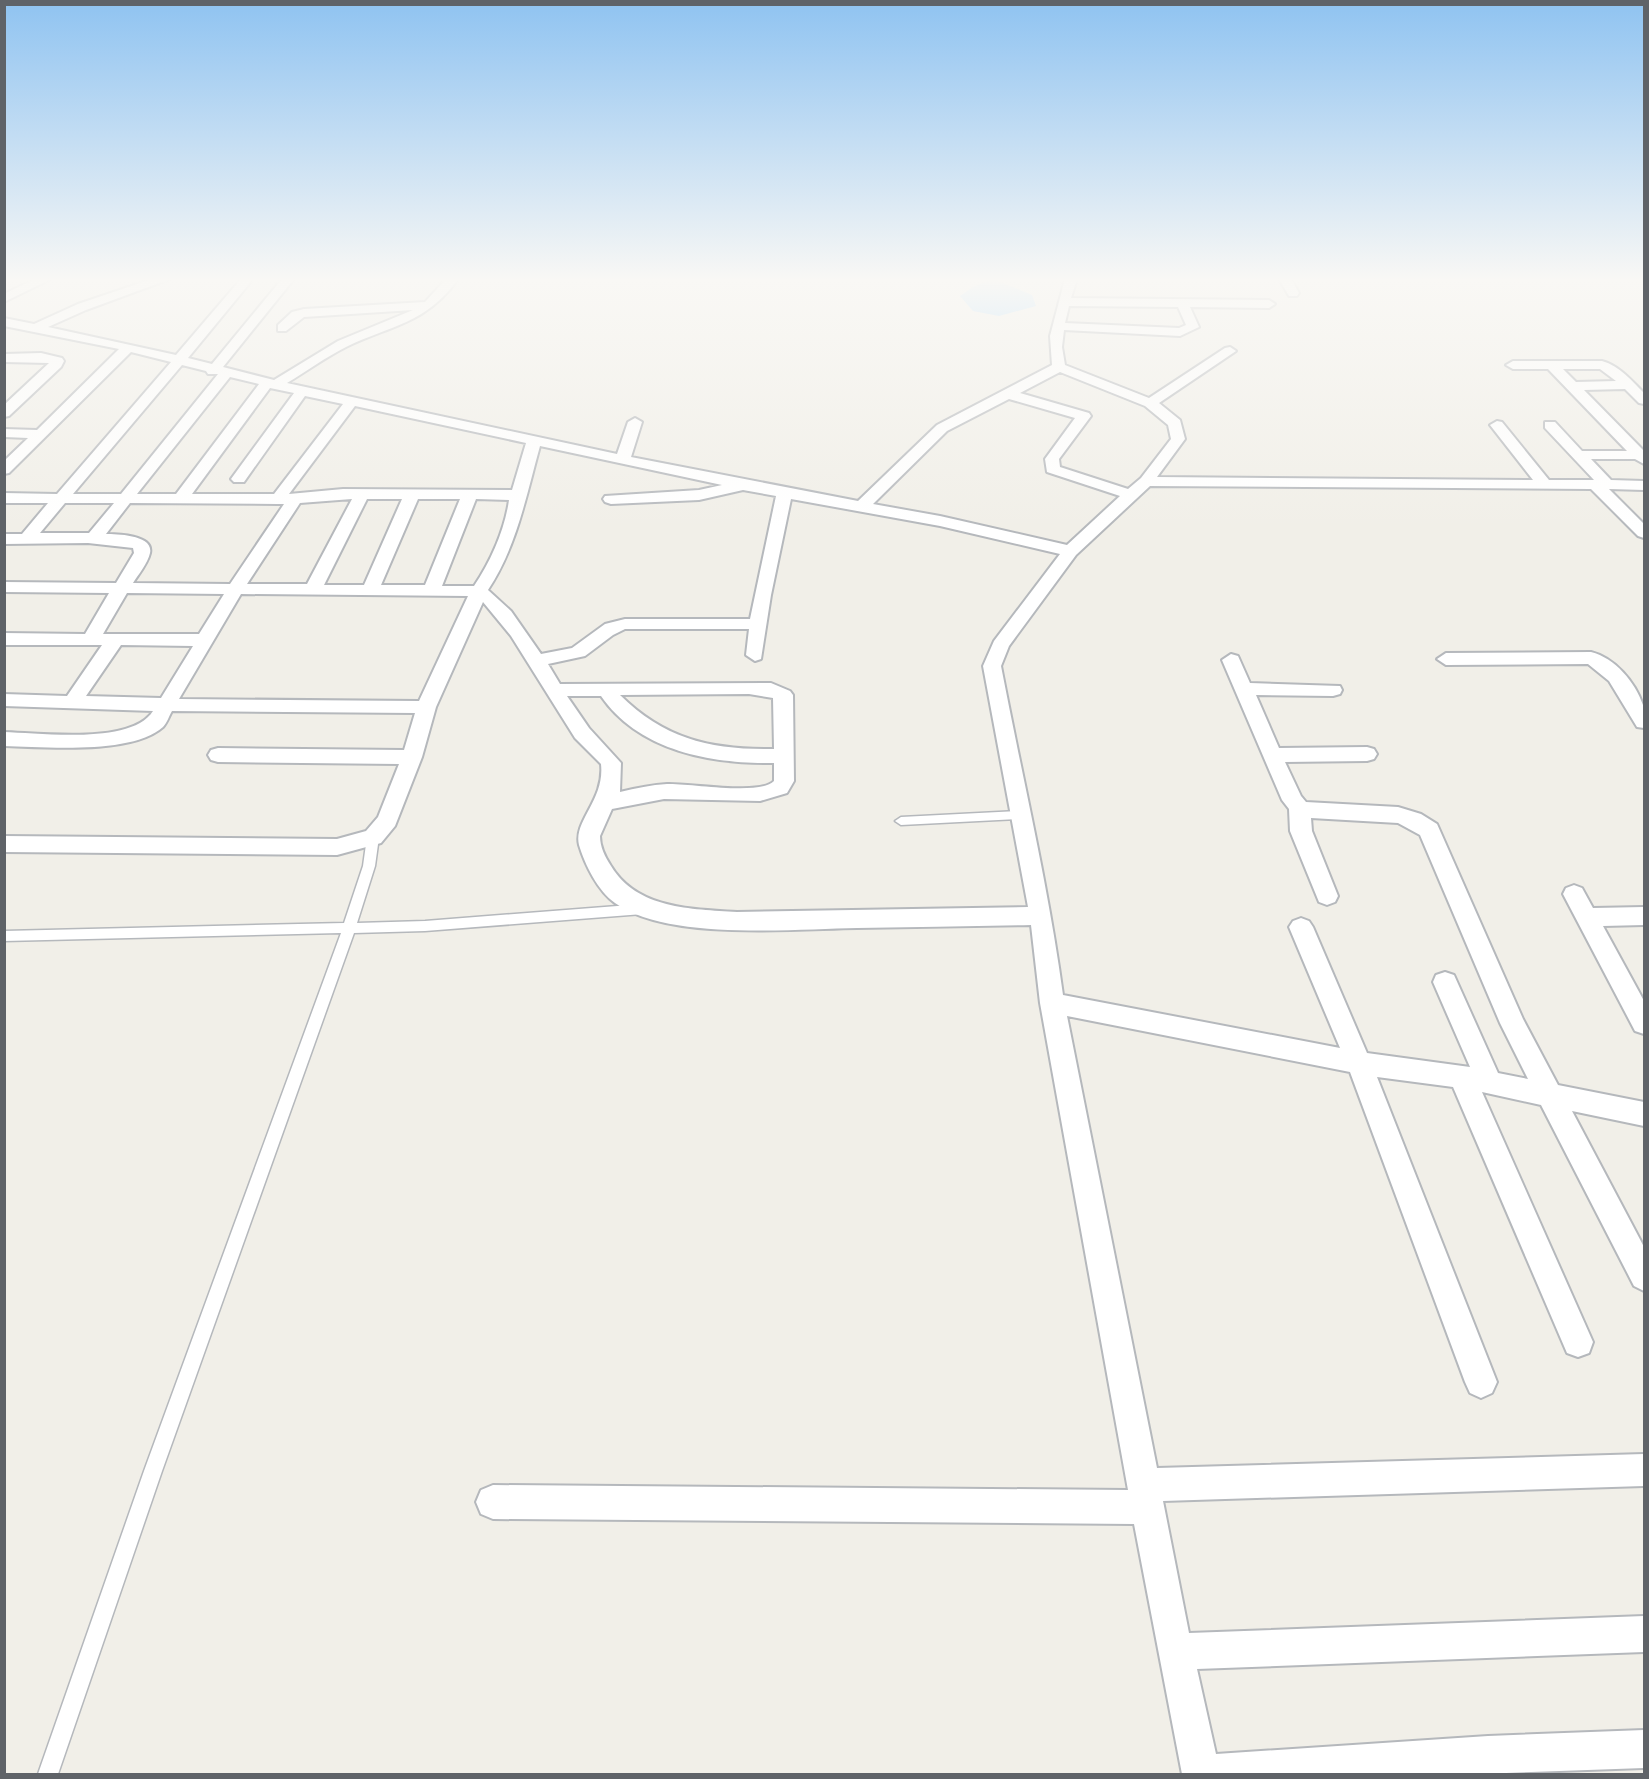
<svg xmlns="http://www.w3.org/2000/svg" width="1649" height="1779" font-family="'PT Sans Narrow',sans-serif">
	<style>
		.water { fill: #aadaff }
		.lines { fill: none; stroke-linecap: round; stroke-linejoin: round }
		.lane-casing { stroke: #b5b8bc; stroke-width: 3 }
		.street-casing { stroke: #b5b8bc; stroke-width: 4 }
		.lane { fill: #fff; fill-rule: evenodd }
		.street { fill: #fff; fill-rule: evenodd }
	</style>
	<rect width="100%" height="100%" fill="#f1efe8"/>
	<polygon class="water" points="993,279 1032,295 1036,306 999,316 973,311 960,296 973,287"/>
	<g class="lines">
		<defs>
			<g id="lane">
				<polygon points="1019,811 1025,815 1019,819 901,825 895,821 901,817"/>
				<polygon points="373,833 379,837 375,866 357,923 425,921 643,904 647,906 649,909 647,912 643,914 425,931 354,933 162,1471 58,1774 38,1774 144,1471 341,933 4,941 4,931 344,923 363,866 367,837"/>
			</g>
			<g id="street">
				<polygon points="35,279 51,279 4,302 4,294"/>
				<path d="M152,279H170L86,310L48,327L176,355L241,279H253L188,358L212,364L282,279H294L223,367L274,380L338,341L413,310L304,317L286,331H278V325L292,312L304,309L425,302L446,279H458C426,324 391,325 346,347C326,357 307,371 287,383L617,454L628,422L635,418L642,422L631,457L858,501L937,425L1052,365L1050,336L1065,279H1077L1071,298L1269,300L1275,304L1269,308L1190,307L1199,327L1180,336L1064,330L1062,347L1065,365L1149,398L1225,348L1230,347L1236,351L1159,403L1180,420L1185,439L1157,477L1533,480L1490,425L1497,421L1502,422L1549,480H1594L1545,428V422H1555L1582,451H1627L1548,369H1513L1506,365L1513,361H1602C1620,366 1632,381 1644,393V404L1639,403L1625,389L1584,390L1644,451V464L1635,459H1591L1611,480L1644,481V490L1609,489L1644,524V538L1638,536L1591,489L1150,486L1076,555L1009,646L1001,666C1022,776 1048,884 1063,995L1340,1048L1289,927L1293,921L1301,918L1309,921L1313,927L1367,1053L1470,1067L1433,982L1436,975L1445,972L1454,975L1498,1073L1528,1079L1500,1023L1420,835L1398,823L1311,818L1312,831L1338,896L1335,902L1327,905L1319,902L1290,831L1289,809L1282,800L1222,660L1231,654L1238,656L1250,683L1340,686L1342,690L1340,694L1333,696L1256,695L1279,748L1367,747L1374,749L1377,754L1374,759L1367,761L1285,762L1301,796L1306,802L1398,807L1421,814L1437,824L1523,1019L1558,1085L1644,1102V1126L1572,1111L1644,1247V1291L1634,1286L1541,1105L1482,1092L1593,1342L1589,1353L1578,1357L1567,1353L1453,1087L1377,1077L1497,1382L1492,1393L1481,1398L1470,1393L1465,1382L1350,1072L1067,1016L1157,1468L1644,1454V1486L1163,1501L1189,1633L1644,1616V1652L1197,1669L1216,1754L1488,1736L1644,1730V1768L1479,1774H1182L1134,1524L493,1519L481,1514L476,1502L481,1490L493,1485L1128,1490L1040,1003L1031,925C973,926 915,927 857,928C793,929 668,941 615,903C598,891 585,865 579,845C573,821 605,800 601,764L575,738L511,636L483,602L436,707L422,757L395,826L381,843L337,855L4,852V836L337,839L366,831L378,817L399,764L218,762L211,760L208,755L211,750L218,748L404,750L415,713L172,711C169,716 167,723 163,727C132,755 44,747 4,746V732C40,733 132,745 153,711L4,706V694L67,696L102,645H4V633L85,634L109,593L4,592V582L116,583L134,553L133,548L88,543L4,544V534H22L48,503H4V493L57,494L171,362L131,352L9,473L4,474V461L28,438L4,437V429L37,430L119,349L4,326V318L34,324L78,304ZM1069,306L1178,307L1186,325L1179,328L1065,323ZM182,365L206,371L208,374H218L121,494H73ZM1563,369H1600L1616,381L1576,382ZM1060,372L1145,406L1168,425L1171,439L1141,478L1128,489L1060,467L1059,459L1091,416L1089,413L1020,393ZM230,377L259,384L176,494H137ZM270,388L294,393L231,479L234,482H244L305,396L343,404L274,494H192ZM1009,399L1075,418L1045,459L1047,472L1120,496L1067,545L940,516L873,504L947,431ZM355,406L526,443L512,490L343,489L289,494ZM540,446L722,485L699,490L605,496L603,499L605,502L611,504L699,500L743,490L776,496L750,619H625L605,624L572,648L541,654L511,611L488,590C517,546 526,496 540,446ZM352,499L307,584H247L300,503ZM367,499H402L364,585H324ZM418,499H460L425,585H381ZM476,499L509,500C505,529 491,561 474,586H442ZM791,499L940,526L1060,554L994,641L983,666L1028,907L737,912C691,909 637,909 611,866C605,857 600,847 600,836L612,809L664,799L760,801L787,793L794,781L793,695L790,691L771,683L560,684L548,664L585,656L613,635L625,629H749L746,655L755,661L761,659L771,595ZM65,503H114L89,533H40ZM130,503L278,504H284L230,584L133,583C138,575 148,563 150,553C154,535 117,534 106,534ZM127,593L224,594L199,634H103ZM241,594L468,596L419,701L179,699ZM121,645L193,646L161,698L86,696ZM749,694L773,698L774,749C713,750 665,740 620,695ZM567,696H601C639,751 711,764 774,763V781C760,796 689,783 667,784C651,785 636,788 620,792L621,763L589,728Z"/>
				<polygon points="1279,279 1291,279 1299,293 1297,296 1289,296"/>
				<polygon points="41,353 62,358 64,361 61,367 9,416 4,417 4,405 49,363 4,362 4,354"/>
				<path d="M1591,652C1615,658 1635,682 1643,705C1646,711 1644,721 1644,728L1637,727L1609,681L1588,664L1446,665L1437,659L1446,653Z"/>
				<polygon points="1574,885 1582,888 1593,908 1644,907 1644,925 1603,926 1644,1001 1644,1034 1635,1031 1563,894 1566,888"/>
			</g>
		</defs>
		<use href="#lane" class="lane-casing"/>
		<use href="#street" class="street-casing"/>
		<use href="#lane" class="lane"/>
		<use href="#street" class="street"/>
	</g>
	<linearGradient id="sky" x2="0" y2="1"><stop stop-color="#8fc3f1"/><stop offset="0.53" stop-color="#f9f8f5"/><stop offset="1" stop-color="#f9f8f5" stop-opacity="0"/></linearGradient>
	<rect width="1649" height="528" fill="url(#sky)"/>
	<rect width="1649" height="1779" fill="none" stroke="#5f6368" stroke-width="12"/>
</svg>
